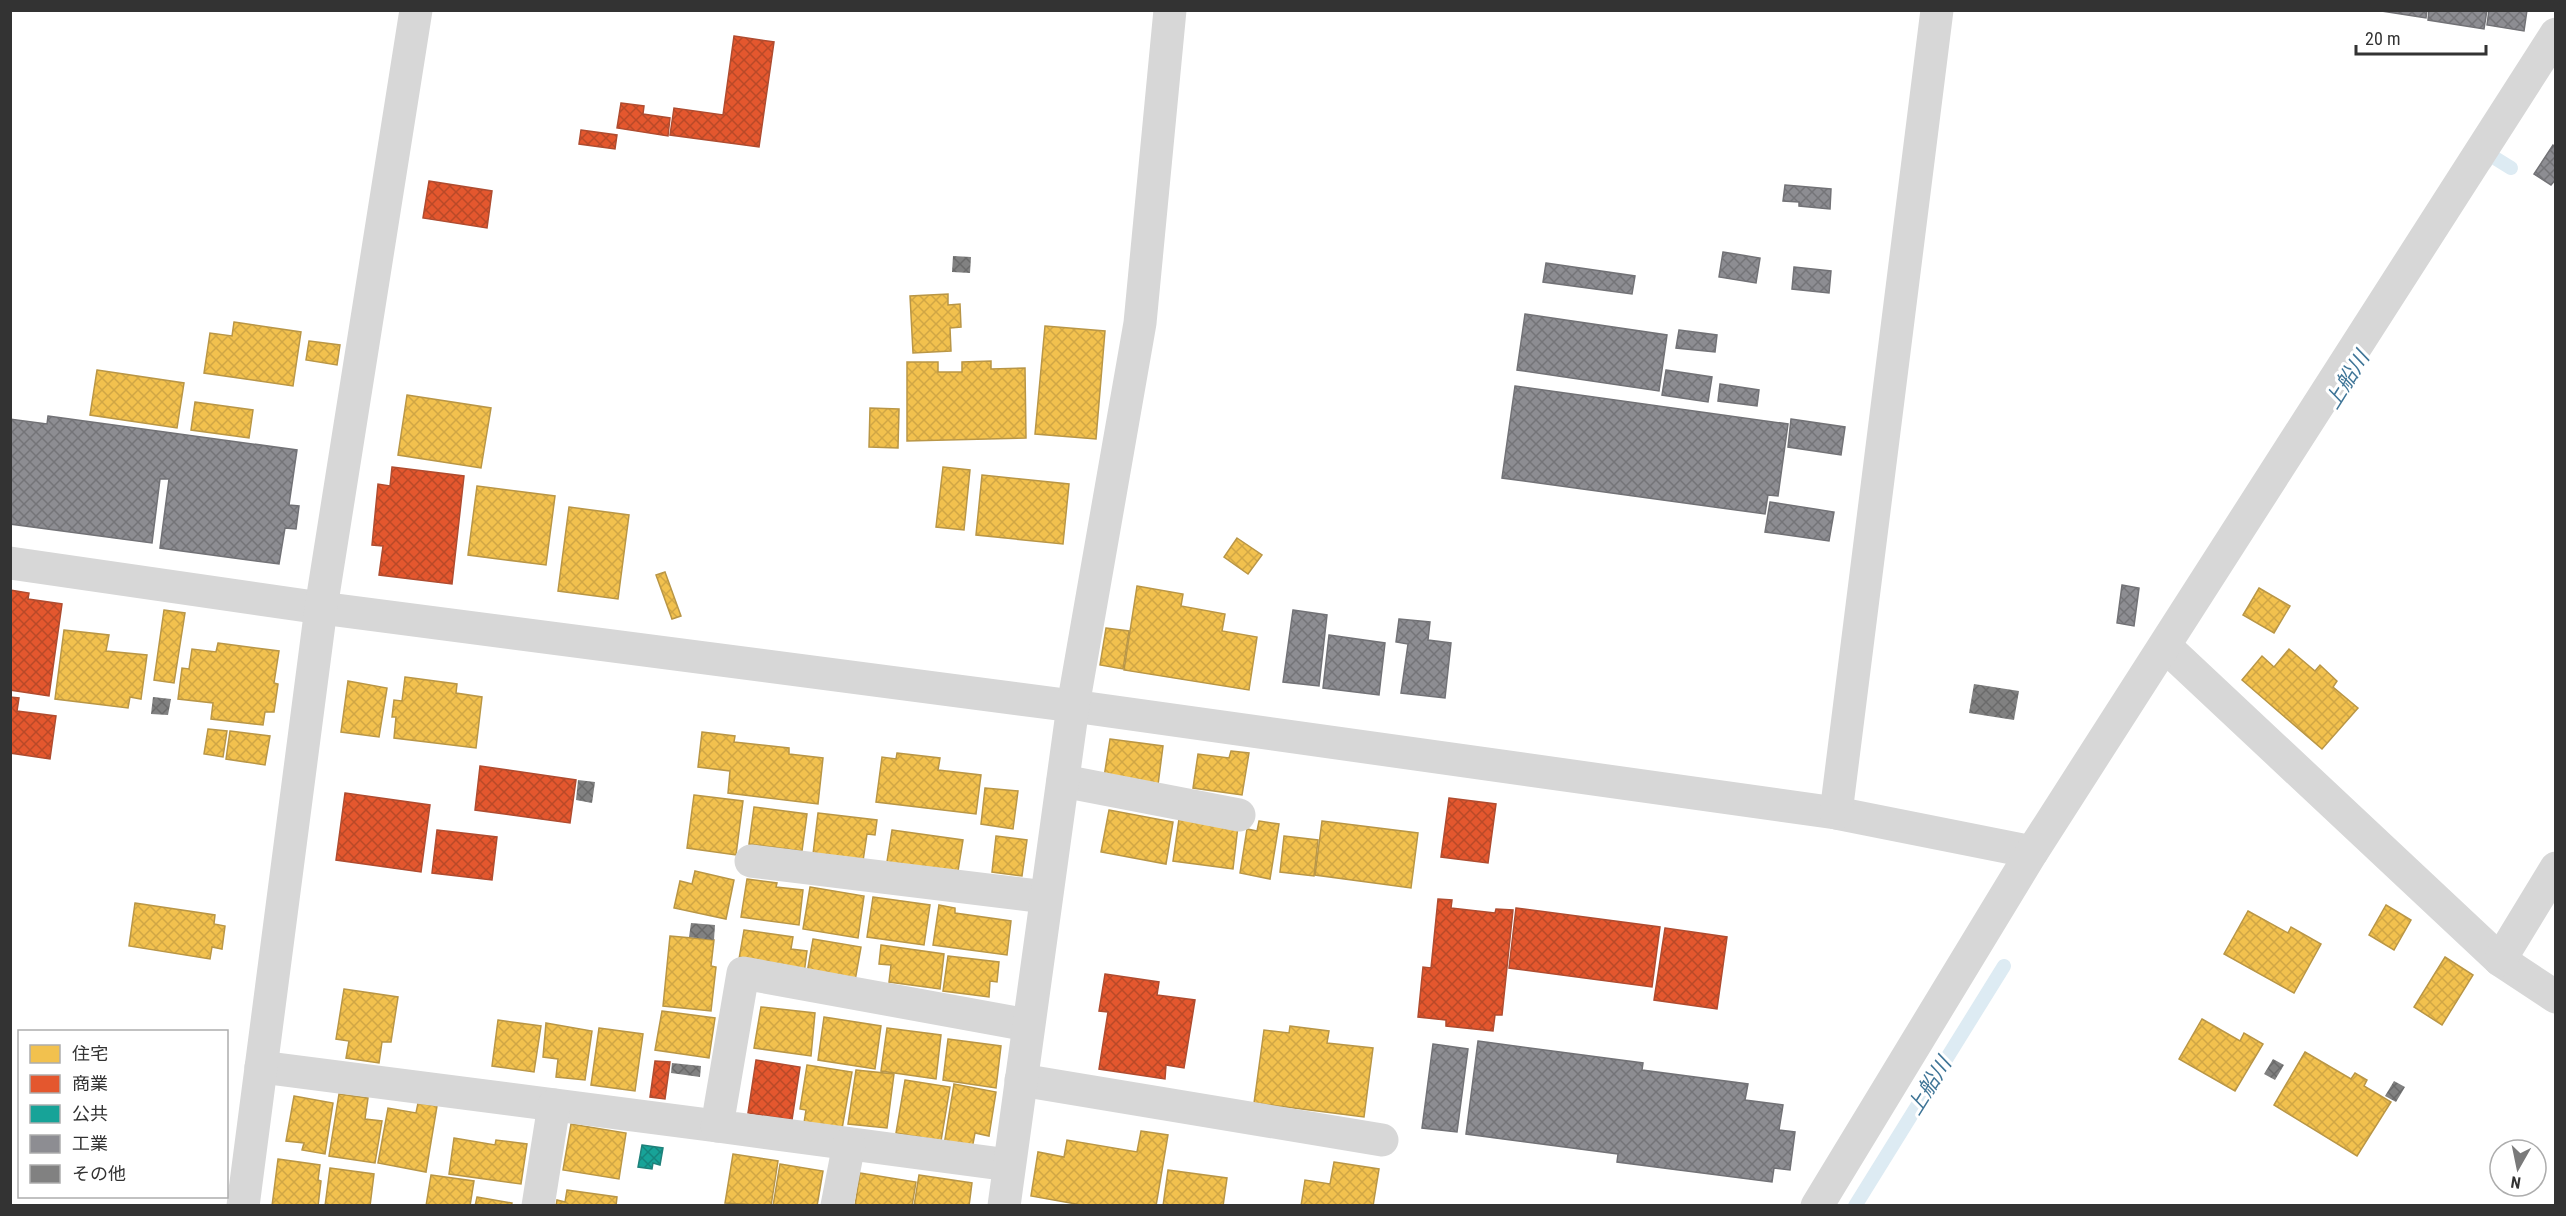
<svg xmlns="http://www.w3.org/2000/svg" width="2566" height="1216" font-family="'Roboto Condensed','Noto Sans JP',sans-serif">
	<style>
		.homes { fill: url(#homes-cross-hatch); stroke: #b99646; stroke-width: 1.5 }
		.shops { fill: url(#shops-cross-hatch); stroke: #af4c30; stroke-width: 1.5 }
		.public { fill: url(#public-cross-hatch); stroke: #1f817a; stroke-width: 1.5 }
		.industry { fill: url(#industry-cross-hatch); stroke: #727276; stroke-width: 1.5 }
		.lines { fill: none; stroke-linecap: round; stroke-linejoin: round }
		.stream { stroke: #ddebf3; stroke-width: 14 }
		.building { fill: url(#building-cross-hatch) }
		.minor { stroke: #d7d7d7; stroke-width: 33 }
		.labels { text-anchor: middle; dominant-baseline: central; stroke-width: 6; stroke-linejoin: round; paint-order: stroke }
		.water-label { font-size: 21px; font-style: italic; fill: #3f7597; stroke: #fff }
	</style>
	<defs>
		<pattern id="homes-cross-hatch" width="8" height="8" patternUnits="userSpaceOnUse" patternTransform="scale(1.5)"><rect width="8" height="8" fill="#f2c14e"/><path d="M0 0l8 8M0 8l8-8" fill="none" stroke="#d0a645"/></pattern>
		<pattern id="shops-cross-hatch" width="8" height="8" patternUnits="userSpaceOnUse" patternTransform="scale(1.5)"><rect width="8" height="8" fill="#e4572e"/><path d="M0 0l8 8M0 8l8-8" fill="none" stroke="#b94928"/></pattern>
		<pattern id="public-cross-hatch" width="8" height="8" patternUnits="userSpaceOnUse" patternTransform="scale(1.5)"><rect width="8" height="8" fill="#17a398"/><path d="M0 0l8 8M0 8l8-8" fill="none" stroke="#15857d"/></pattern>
		<pattern id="industry-cross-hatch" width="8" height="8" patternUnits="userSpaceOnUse" patternTransform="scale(1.5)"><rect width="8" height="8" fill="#8d8d92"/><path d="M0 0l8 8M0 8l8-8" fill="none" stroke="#747478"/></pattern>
		<pattern id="building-cross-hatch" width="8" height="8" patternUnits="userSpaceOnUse" patternTransform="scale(1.5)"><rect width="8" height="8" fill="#818181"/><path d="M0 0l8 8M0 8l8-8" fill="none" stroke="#6a6a6a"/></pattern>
	</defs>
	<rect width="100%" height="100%" fill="#fff"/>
	<g class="homes">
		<polygon points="948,294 948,305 960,304 961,327 950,328 951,351 913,353 910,296"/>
		<polygon points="234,322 301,332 293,386 204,373 210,333 232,336"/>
		<polygon points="1045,326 1105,331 1096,439 1035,434"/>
		<polygon points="309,341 340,345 337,365 306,360"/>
		<polygon points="991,361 991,369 1025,368 1026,438 907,441 907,362 938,362 938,372 962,372 962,362"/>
		<polygon points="97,370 184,383 177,428 90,415"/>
		<polygon points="407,395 491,408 481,468 398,455"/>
		<polygon points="195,402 253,410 249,438 191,430"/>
		<polygon points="870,408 899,409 898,448 869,447"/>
		<polygon points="943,467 970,470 964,530 936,527"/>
		<polygon points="982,475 1069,484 1063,544 976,535"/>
		<polygon points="477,486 555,496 546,565 468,555"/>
		<polygon points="569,507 629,515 618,599 558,591"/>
		<polygon points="1237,538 1262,555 1248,574 1224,557"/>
		<polygon points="665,572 681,616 672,619 656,575"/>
		<polygon points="1137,586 1183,594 1181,606 1225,614 1222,631 1257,637 1249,690 1124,670"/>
		<polygon points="2259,588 2290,606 2274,633 2243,615"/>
		<polygon points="164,610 185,613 174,683 154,680"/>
		<polygon points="1106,628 1129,631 1123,669 1100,665"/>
		<polygon points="64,630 109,635 106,651 147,655 141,699 130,697 128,708 55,699"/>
		<polygon points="218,643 279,651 274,683 278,684 274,712 265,712 263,725 211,719 213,703 178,699 182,668 189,669 192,649 216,652"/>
		<polygon points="2289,649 2315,671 2320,665 2337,681 2333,687 2358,708 2322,749 2242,680 2262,656 2274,667"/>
		<polygon points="405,677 457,684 456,693 482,697 476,748 394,738 396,717 392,717 394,700 402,701"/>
		<polygon points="348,681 387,688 379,737 341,732"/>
		<polygon points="208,729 227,731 223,757 204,754"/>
		<polygon points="230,731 270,736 265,765 226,759"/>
		<polygon points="702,732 735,736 734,742 789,748 789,754 823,758 818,804 728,793 730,771 698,767"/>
		<polygon points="1110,739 1163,746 1158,785 1104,777"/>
		<polygon points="1231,751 1249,753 1242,795 1193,788 1198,754 1229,758"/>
		<polygon points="897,753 940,758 938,770 981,775 976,814 876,802 882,757 896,759"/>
		<polygon points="985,788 1018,791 1013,829 981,824"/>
		<polygon points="694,795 743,801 736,855 687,848"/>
		<polygon points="754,807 807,814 802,851 749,844"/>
		<polygon points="1109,810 1173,822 1166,864 1101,852"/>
		<polygon points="818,813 877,820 875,835 867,834 863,861 813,854"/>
		<polygon points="1179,819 1238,826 1233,869 1173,861"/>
		<polygon points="1259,821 1279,824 1270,879 1240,873 1247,829 1257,831"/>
		<polygon points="1322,821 1418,833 1411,888 1315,875"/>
		<polygon points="892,830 963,840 957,877 886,868"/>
		<polygon points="996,836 1027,840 1022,876 992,872"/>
		<polygon points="1284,836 1318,840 1314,876 1280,872"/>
		<polygon points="695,871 734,880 726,919 674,908 680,881 692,884"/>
		<polygon points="747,879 777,883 776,887 803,890 799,925 741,917"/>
		<polygon points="810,887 864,896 858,938 803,929"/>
		<polygon points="873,897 930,905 924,945 867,937"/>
		<polygon points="135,903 215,915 214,924 225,926 222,949 212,947 210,959 129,946"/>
		<polygon points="939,905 955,908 955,913 1011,921 1007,955 933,945"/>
		<polygon points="2386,905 2411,920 2394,950 2369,935"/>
		<polygon points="2248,911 2288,933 2291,927 2321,944 2294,993 2224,954"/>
		<polygon points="744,930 793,937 791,949 807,951 804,974 738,965"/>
		<polygon points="670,936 714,940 711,966 716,967 711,1011 663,1006"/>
		<polygon points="813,939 861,947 855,981 807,973"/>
		<polygon points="881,945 944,954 940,989 889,982 891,965 879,964"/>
		<polygon points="948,956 999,962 997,982 990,981 989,997 943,991"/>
		<polygon points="2445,957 2473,975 2442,1025 2414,1007"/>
		<polygon points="344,989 398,997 391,1042 382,1042 379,1063 346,1058 349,1041 336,1039"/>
		<polygon points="761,1007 815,1013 811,1056 754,1048"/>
		<polygon points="662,1011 715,1018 709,1058 655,1050"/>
		<polygon points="824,1017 881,1026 875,1069 818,1060"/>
		<polygon points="2202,1019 2240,1041 2244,1033 2263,1044 2235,1091 2179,1059"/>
		<polygon points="498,1020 541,1026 534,1072 492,1066"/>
		<polygon points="546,1023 592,1031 585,1080 556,1077 558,1059 543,1057"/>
		<polygon points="1290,1026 1329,1031 1327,1043 1373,1048 1364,1117 1254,1103 1264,1030 1289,1033"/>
		<polygon points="599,1028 643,1034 635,1091 591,1085"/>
		<polygon points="887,1028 941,1035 936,1079 881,1071"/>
		<polygon points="948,1039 1001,1046 996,1088 943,1080"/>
		<polygon points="2305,1052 2351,1079 2355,1073 2367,1080 2364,1086 2391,1102 2357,1156 2274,1105"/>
		<polygon points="807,1065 852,1072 842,1129 804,1123 806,1110 800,1109"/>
		<polygon points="856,1070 894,1074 887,1128 848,1124"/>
		<polygon points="905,1080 950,1087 941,1141 896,1133"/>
		<polygon points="954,1084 996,1092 989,1136 975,1133 972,1149 944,1145"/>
		<polygon points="339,1094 368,1098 365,1119 382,1121 375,1163 329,1156"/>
		<polygon points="294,1096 333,1103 325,1154 302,1150 304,1143 286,1141"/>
		<polygon points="418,1103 437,1106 426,1172 378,1163 388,1108 416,1113"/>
		<polygon points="571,1124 626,1133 619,1179 563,1170"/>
		<polygon points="1141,1131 1168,1135 1156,1206 1087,1206 1031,1196 1038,1152 1064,1157 1067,1140 1137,1152"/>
		<polygon points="454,1138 495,1145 496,1140 527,1144 521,1184 449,1174"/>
		<polygon points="733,1154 778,1161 771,1206 725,1203"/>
		<polygon points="278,1159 320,1165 318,1180 321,1181 318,1206 272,1206"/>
		<polygon points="1334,1162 1379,1169 1373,1206 1301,1206 1305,1180 1330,1184"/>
		<polygon points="780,1164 823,1171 817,1206 773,1206"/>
		<polygon points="330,1168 374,1174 370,1206 325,1206"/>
		<polygon points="1168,1170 1227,1178 1223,1206 1163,1206"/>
		<polygon points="860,1173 916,1182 912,1206 855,1206"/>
		<polygon points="431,1175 474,1181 470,1206 426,1206"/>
		<polygon points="919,1175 972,1183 969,1206 914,1206"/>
		<polygon points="567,1190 617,1197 616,1206 556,1206 557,1200 565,1202"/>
		<polygon points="477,1197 512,1203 511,1206 475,1206"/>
	</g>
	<g class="shops">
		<polygon points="734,36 774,42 759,147 670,135 674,108 723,115"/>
		<polygon points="621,103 644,106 643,114 670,118 668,136 617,128"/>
		<polygon points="581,130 617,135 615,149 579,144"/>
		<polygon points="429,181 492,191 487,228 423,218"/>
		<polygon points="392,467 464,476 452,584 379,575 383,546 372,545 378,484 390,486"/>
		<polygon points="10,590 29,593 28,599 62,604 49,696 10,690"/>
		<polygon points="10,697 19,698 17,711 56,716 50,759 10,753"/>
		<polygon points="480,766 576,780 570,823 475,810"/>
		<polygon points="345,793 430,805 421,872 336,860"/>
		<polygon points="1449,798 1496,804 1488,863 1441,857"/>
		<polygon points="437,830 497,837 492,880 432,873"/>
		<polygon points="1438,899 1452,900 1451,908 1495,913 1496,909 1513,910 1502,1015 1495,1015 1493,1031 1446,1026 1446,1020 1418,1017 1423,967 1431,968"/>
		<polygon points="1516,908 1660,927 1652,987 1509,968"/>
		<polygon points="1665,928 1727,937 1717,1009 1654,1000"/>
		<polygon points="1105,974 1159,982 1157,995 1195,1000 1184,1068 1166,1065 1165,1079 1099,1069 1108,1012 1099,1011"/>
		<polygon points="756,1060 800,1067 792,1120 748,1113"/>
		<polygon points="655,1061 670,1062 665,1099 650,1097"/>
	</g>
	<polygon class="public" points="642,1145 663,1148 660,1165 653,1163 652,1169 638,1167"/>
	<g class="industry">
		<polygon points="2375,10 2427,10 2426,18"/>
		<polygon points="2429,10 2487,10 2484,29 2428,20"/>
		<polygon points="2489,10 2527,10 2524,31 2487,25"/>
		<polygon points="2553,145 2556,147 2556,179 2551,185 2534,174"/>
		<polygon points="1785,185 1831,189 1830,209 1799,206 1799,202 1783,201"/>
		<polygon points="1723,252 1760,258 1756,283 1719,277"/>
		<polygon points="1546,263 1635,276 1632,294 1543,282"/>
		<polygon points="1794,267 1831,271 1829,293 1792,289"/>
		<polygon points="1525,314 1667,335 1659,391 1517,370"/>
		<polygon points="1679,330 1717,335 1715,352 1676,348"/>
		<polygon points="1666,370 1712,377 1708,402 1662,395"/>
		<polygon points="1720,384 1759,390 1757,406 1718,401"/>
		<polygon points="1515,386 1788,424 1778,496 1768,495 1765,514 1502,478"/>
		<polygon points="48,416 297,450 289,505 299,506 296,529 285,528 279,564 160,548 169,479 160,479 152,543 10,524 10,419 47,424"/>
		<polygon points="1791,419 1845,427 1841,455 1788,447"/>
		<polygon points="1770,502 1834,512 1829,541 1765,532"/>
		<polygon points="2122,585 2139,588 2134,626 2117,623"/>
		<polygon points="1293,610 1327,615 1319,686 1283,682"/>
		<polygon points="1399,619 1430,622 1428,640 1451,643 1445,698 1401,693 1408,644 1396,642"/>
		<polygon points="1329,635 1385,643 1379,695 1323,688"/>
		<polygon points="1478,1041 1643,1063 1642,1070 1748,1084 1745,1100 1783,1105 1779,1130 1795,1132 1790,1170 1774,1168 1772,1182 1617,1162 1618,1154 1466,1134"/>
		<polygon points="1433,1044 1468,1049 1457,1132 1422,1128"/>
	</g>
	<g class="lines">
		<g class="stream">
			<polyline points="2485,163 2490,155 2511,168"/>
			<polyline points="1855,1206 2004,966"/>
		</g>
	</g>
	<g class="building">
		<polygon points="953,256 971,257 970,273 952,272"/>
		<polygon points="1974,684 2019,691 2014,720 1969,713"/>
		<polygon points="153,697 171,699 168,715 151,714"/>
		<polygon points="578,780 595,782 592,803 576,800"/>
		<polygon points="691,923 715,925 714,940 689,937"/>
		<polygon points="2273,1059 2284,1065 2275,1080 2264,1074"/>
		<polygon points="672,1063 701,1066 700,1077 671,1073"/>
		<polygon points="2394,1081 2405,1087 2396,1102 2385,1096"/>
	</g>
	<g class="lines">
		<g class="minor">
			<polyline points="10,563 321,608 1073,706 1836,813 2032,852"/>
			<polyline points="2165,646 2500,960 2556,997"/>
			<polyline points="1063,781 1239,815"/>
			<polyline points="1836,813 1937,10"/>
			<polyline points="751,861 1046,897"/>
			<polyline points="2500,960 2556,868"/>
			<polyline points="261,1067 717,1126"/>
			<polyline points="1021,1080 1382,1140"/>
			<polyline points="1009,1165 717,1126 743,973 1028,1025"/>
			<polyline points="243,1206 321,608 416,10"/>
			<polyline points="538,1206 554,1105"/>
			<polyline points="837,1206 849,1144"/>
			<polyline points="1004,1206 1073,706 1140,323 1170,10"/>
			<polyline points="1817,1206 2032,852 2556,34"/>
		</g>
	</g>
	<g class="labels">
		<g class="water-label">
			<text transform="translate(2347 380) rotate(-58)">上船川</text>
			<text transform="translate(1929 1086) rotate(-58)">上船川</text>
		</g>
	</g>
	<rect width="2566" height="1216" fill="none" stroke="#333333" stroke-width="24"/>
	<rect x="18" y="1030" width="210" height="168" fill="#ffffff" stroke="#adadad" stroke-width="1.5"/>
	<rect x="30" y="1045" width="30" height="18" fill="#f2c14e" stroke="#adadad" stroke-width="1.5"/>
	<text x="72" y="1060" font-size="18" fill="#333333">住宅</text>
	<rect x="30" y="1075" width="30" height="18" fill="#e4572e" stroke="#adadad" stroke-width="1.5"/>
	<text x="72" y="1090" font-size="18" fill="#333333">商業</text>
	<rect x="30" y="1105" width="30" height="18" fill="#17a398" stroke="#adadad" stroke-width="1.5"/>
	<text x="72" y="1120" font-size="18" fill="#333333">公共</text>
	<rect x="30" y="1135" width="30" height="18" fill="#8d8d92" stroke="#adadad" stroke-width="1.5"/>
	<text x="72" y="1150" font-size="18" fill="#333333">工業</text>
	<rect x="30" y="1165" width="30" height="18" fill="#818181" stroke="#adadad" stroke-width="1.5"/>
	<text x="72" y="1180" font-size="18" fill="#333333">その他</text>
	<g transform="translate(2518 1168) rotate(189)"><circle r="28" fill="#ffffff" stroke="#adadad" stroke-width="1.5"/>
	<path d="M0-4.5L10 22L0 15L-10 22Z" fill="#7a7a7a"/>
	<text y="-9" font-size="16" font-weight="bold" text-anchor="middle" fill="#333333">N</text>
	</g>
	<path d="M2356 45v9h130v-9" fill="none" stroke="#333333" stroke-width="3"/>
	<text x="2365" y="45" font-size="18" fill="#333333" stroke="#ffffff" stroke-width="4.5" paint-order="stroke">20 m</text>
</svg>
